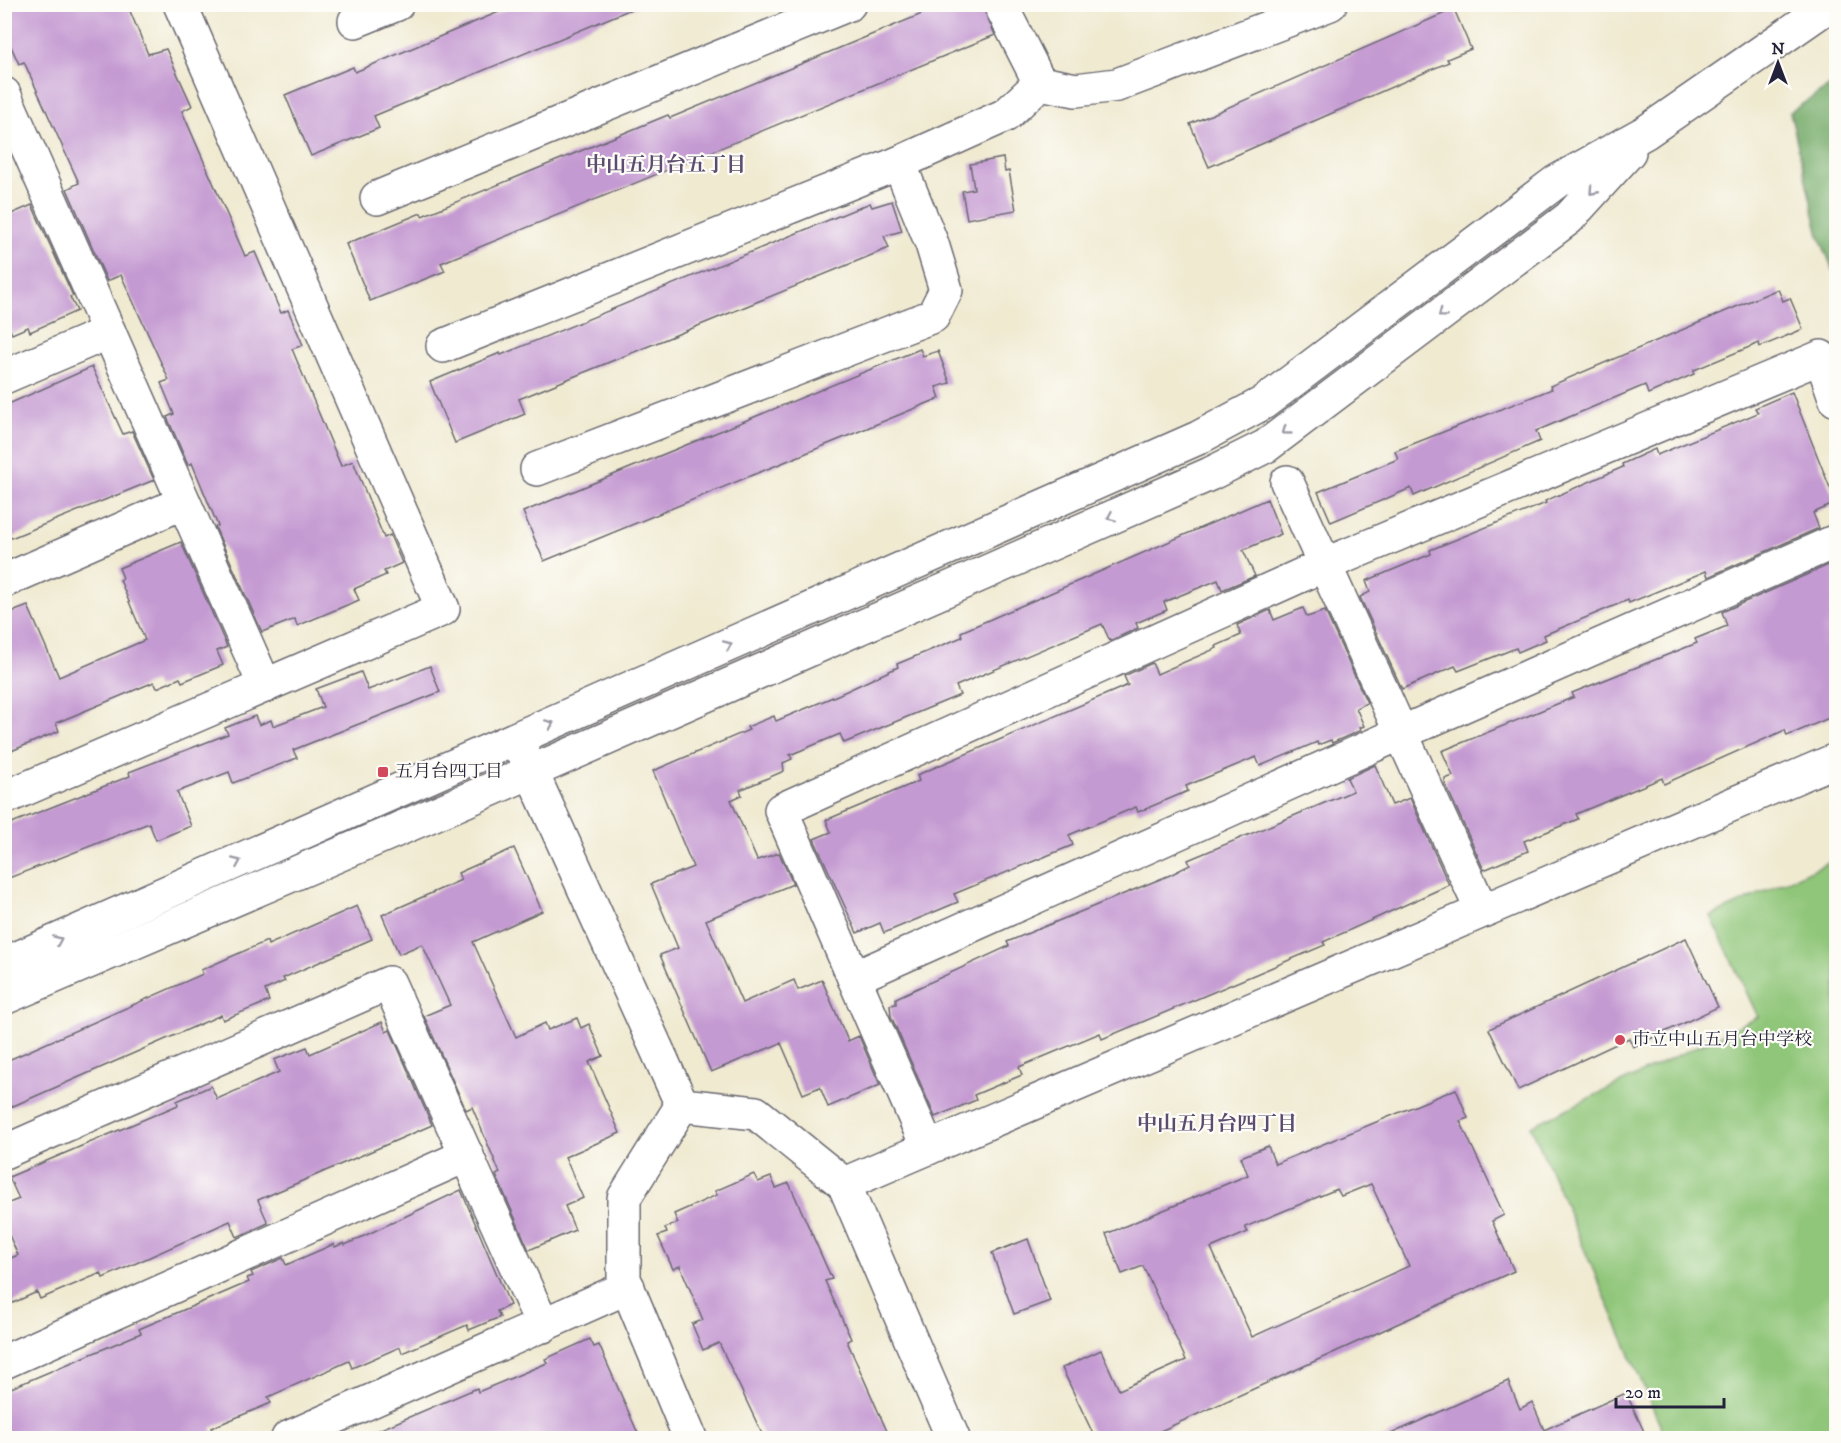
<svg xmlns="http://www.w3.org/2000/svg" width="1841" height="1443" font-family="'IM FELL DW Pica','Noto Serif JP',serif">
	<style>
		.green { fill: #90c679; stroke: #59745a; stroke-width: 1.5 }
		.forest { fill: #74ab69; stroke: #4b6652; stroke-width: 1.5 }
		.building { fill: #c49ad2; fill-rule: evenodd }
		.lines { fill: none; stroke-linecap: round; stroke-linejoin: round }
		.minor-casing { stroke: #6a6870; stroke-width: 36 }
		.minor { stroke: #fff; stroke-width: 33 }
		.oneway { stroke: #9c9ca7 }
		.poi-dot { fill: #d1495b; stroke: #fdfcf7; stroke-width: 2 }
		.labels { text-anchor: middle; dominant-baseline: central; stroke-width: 4.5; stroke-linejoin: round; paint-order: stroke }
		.poi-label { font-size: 18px; fill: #22223b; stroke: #fdfcf7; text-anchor: start }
		.neighbourhood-label { font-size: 20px; font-weight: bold; fill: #5b4c70; stroke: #fdfcf7 }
	</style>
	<rect width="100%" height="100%" fill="#fdfcf7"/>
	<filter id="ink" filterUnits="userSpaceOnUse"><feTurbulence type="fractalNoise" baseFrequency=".0167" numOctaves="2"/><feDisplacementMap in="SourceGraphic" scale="12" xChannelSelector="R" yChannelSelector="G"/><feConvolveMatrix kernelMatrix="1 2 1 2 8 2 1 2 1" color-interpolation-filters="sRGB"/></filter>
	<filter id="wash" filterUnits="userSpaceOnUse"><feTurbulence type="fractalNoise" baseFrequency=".008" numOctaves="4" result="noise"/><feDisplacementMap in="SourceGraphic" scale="24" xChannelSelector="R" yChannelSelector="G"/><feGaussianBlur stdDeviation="1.35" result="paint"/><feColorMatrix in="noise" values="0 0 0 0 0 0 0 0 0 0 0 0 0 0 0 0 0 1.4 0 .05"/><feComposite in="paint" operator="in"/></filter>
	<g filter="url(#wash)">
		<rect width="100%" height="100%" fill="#f0ead1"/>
		<polygon class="green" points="1836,859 1836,1426 1808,1438 1666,1438 1531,1126 1758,1017 1711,916"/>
		<polygon class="forest" points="1836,82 1836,277 1819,236 1790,112"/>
		<g id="blocks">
			<g class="building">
				<polygon points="4,4 127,4 148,54 166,49 192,106 182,111 245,256 255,252 281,313 288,310 303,345 292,349 341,466 353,461 384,538 390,535 402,563 384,571 386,575 354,589 359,600 297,626 295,619 262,632 215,527 218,526 192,463 188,465 167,417 174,414 161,383 169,380 121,275 107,281 67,189 79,183 24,62 19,64 4,31"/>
				<polygon points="518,4 641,5 374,116 379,128 311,156 285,95 353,67 355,72"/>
				<polygon points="946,4 982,4 995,35 441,263 445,271 370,301 346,244 421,213 422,216 668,115 670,118"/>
				<polygon points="1454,9 1471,49 1447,59 1449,62 1209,167 1190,124"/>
				<polygon points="1003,158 1005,172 1009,171 1016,210 967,219 962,191 974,189 970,164"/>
				<polygon points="892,201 902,231 884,236 889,248 519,399 525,414 455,443 430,382 500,353 501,355 870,203 872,207"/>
				<polygon points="32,205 73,296 70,297 77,311 30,332 28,327 12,334 4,317 4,217"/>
				<polygon points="1778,289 1783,301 1790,298 1803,329 1760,347 1759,343 1694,370 1694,374 1648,394 1645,385 1536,431 1540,441 1414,496 1411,488 1331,522 1318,492 1398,459 1395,451 1552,389 1550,386"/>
				<polygon points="920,349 923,356 938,351 950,383 936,387 940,398 544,561 523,512"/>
				<polygon points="92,367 123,434 132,431 154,480 11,538 4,521 4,406"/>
				<polygon points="1792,392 1836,503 1813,513 1819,528 1708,577 1706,571 1629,603 1628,600 1544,635 1546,640 1518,652 1516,648 1458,671 1455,666 1402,689 1360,597 1370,592 1366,581 1431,554 1430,550 1546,503 1545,501 1623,467 1622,464 1655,449 1657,455 1758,413 1755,408"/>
				<polygon points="1267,499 1281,534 1243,550 1255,576 1222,590 1218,580 1164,602 1167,610 1136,623 1138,628 1110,641 1102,624 956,686 960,695 844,743 840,734 790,755 792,759 783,763 784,771 740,790 742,795 731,800 757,860 779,853 793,884 706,920 742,1003 794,980 798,990 822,980 848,1041 859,1036 880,1085 828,1107 820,1087 803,1094 781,1043 711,1072 660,955 678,948 651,884 693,867 653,771 749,730 747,727 774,716 776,721 840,694 898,667 897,664 962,637 961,632"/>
				<polygon points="181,542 227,647 217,651 223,665 182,682 180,678 157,688 154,682 56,723 59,731 4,754 4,615 28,606 59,677 145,640 120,580 123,578 119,568"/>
				<polygon points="1833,563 1836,572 1836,715 1787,736 1785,730 1664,784 1662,778 1576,814 1578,819 1524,841 1528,851 1484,870 1445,783 1445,779 1453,776 1442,751 1574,697 1572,693 1697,643 1695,639 1727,626 1722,612"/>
				<polygon points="1303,608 1307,617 1325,611 1367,703 1356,708 1364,726 1359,728 1361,730 1332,743 1331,740 1318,745 1317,742 1260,766 1256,757 1186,786 1188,791 1138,812 1136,807 1069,835 1073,845 954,894 958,902 884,933 880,923 857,933 814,839 831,832 826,820 919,781 917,775 1128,685 1124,676 1152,663 1157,674 1217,648 1216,646 1241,635 1237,625 1270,610 1274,620"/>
				<polygon points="430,666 440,692 293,750 297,758 233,783 229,772 177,792 191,826 156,840 149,823 4,880 4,826 130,776 129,772 228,734 225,728 255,716 259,725 271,720 273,726 323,707 316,689 361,672 368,690"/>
				<polygon points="1375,765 1392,805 1410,798 1449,885 1323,942 1325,945 1102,1039 1100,1033 1019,1067 1022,1075 974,1095 976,1100 935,1117 891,1016 890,1005 896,1004 896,998 1009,946 1007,942 1170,875 1190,865 1188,860 1353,791 1347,778"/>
				<polygon points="514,848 542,911 473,942 516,1037 545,1023 548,1030 577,1018 581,1028 589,1024 603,1056 589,1062 620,1133 565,1157 583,1198 565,1206 575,1230 529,1250 496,1175 500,1173 472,1107 466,1110 424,1016 450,1005 422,944 399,954 382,915 461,880 458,873"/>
				<polygon points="357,906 372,939 283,978 285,981 265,990 269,1001 223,1020 221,1015 4,1110 4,1062 203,974 201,970 226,959 267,941 268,945"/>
				<polygon points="1686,938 1718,1007 1633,1047 1629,1038 1518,1090 1489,1029"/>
				<polygon points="382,1022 386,1032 390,1030 432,1125 258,1200 268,1223 237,1237 230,1221 103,1278 101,1273 40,1299 37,1292 4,1307 4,1261 18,1255 4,1224 4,1205 19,1199 9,1177 178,1105 177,1101 211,1086 217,1099 279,1072 274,1060 307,1047 310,1054"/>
				<path d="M1456,1089L1468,1118L1460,1121L1504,1215L1492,1221L1514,1271L1145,1438H1095L1062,1368L1101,1350L1119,1390L1186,1360L1143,1266L1122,1274L1106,1234L1248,1175L1241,1157L1268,1146L1275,1164ZM1371,1184L1409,1266L1252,1337L1211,1248L1248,1232L1245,1227L1337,1189L1341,1196Z"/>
				<polygon points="754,1174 758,1182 771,1177 776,1188 789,1183 832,1279 825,1281 851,1339 847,1341 890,1438 764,1438 719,1343 703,1350 692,1324 703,1320 680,1266 673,1269 658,1236 667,1233 665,1228 678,1223 674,1214 717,1195 715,1191"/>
				<polygon points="461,1190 510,1305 497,1311 500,1317 469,1330 467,1325 402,1353 400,1347 352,1368 349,1361 268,1397 271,1403 211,1428 216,1438 4,1438 4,1391 141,1333 139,1329 249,1282 247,1278 253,1276 251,1272 283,1258 286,1265 334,1244 335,1247 344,1243 345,1245"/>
				<polygon points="1028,1239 1050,1301 1014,1314 992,1253"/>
				<polygon points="590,1339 594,1347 599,1345 640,1438 360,1438 477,1388 478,1392 547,1363 545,1359"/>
				<polygon points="1508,1381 1520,1409 1532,1402 1544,1430 1626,1393 1647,1438 1382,1438"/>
			</g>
		</g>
	</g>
	<g filter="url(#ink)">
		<use href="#blocks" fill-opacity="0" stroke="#6a6870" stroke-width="1.5"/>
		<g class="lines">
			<defs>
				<g id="minor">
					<polyline points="355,21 397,4"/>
					<polyline points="1040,83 1076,90 1117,85 1330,4"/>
					<polyline points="4,94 265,686"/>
					<polyline points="377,198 849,4"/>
					<polyline points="443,346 899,163"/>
					<polyline points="4,377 109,332"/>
					<polyline points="1836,400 1821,357 1324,565 781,810 928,1148 1836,760"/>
					<polyline points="537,469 933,316 946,290 932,244 899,163 1006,115 1040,83 1000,4"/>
					<polyline points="1287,482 1482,911"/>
					<polyline points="4,581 182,503"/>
					<polyline points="522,751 682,1105 756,1113 844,1184 953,1438"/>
					<polyline points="4,798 443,609 180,4"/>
					<polyline points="4,964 1198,438 1263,403 1556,182 1646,132 1831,4"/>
					<polyline points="854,978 1401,733 1836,541"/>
					<polyline points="4,998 462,802 1210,474 1266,446 1569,218 1629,152"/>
					<polyline points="682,1105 624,1198 624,1279 690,1438"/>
					<polyline points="4,1152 389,983 543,1326"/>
					<polyline points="844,1184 928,1148"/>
					<polyline points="4,1362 467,1155"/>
					<polyline points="288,1438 628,1287"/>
				</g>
			</defs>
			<use href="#minor" class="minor-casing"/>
			<use href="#minor" class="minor"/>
		</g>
		<defs><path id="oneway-chevron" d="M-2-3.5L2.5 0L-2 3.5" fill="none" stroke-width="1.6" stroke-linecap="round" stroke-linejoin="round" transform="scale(1.5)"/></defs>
		<g class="oneway">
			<use href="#oneway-chevron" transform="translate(1593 191) rotate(132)"/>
			<use href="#oneway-chevron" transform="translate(1442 314) rotate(143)"/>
			<use href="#oneway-chevron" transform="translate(1286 431) rotate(144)"/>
			<use href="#oneway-chevron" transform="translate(1111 517) rotate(156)"/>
			<use href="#oneway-chevron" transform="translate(728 645) rotate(-24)"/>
			<use href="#oneway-chevron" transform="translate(550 724) rotate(-24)"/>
			<use href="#oneway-chevron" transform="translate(237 862) rotate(-24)"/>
			<use href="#oneway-chevron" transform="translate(58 940) rotate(-24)"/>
		</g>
	</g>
	<g class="poi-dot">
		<rect x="377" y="766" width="12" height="12" rx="3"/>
		<circle cx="1620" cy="1040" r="6"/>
	</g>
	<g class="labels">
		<g class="poi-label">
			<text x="395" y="772">五月台四丁目</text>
			<text x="1632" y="1040">市立中山五月台中学校</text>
		</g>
		<g class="neighbourhood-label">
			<text x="666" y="165">中山五月台五丁目</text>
			<text x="1217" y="1124">中山五月台四丁目</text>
		</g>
	</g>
	<rect width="1841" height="1443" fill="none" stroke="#fdfcf7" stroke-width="24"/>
	<g transform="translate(1778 63)" stroke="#fdfcf7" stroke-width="4.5" paint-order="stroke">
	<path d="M0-4.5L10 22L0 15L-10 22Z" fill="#22223b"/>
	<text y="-9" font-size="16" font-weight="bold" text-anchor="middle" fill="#22223b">N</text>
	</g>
	<path d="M1616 1398v9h108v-9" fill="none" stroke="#22223b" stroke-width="3"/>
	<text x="1625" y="1398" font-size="18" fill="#22223b" stroke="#fdfcf7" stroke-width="4.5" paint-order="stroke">20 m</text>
</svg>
